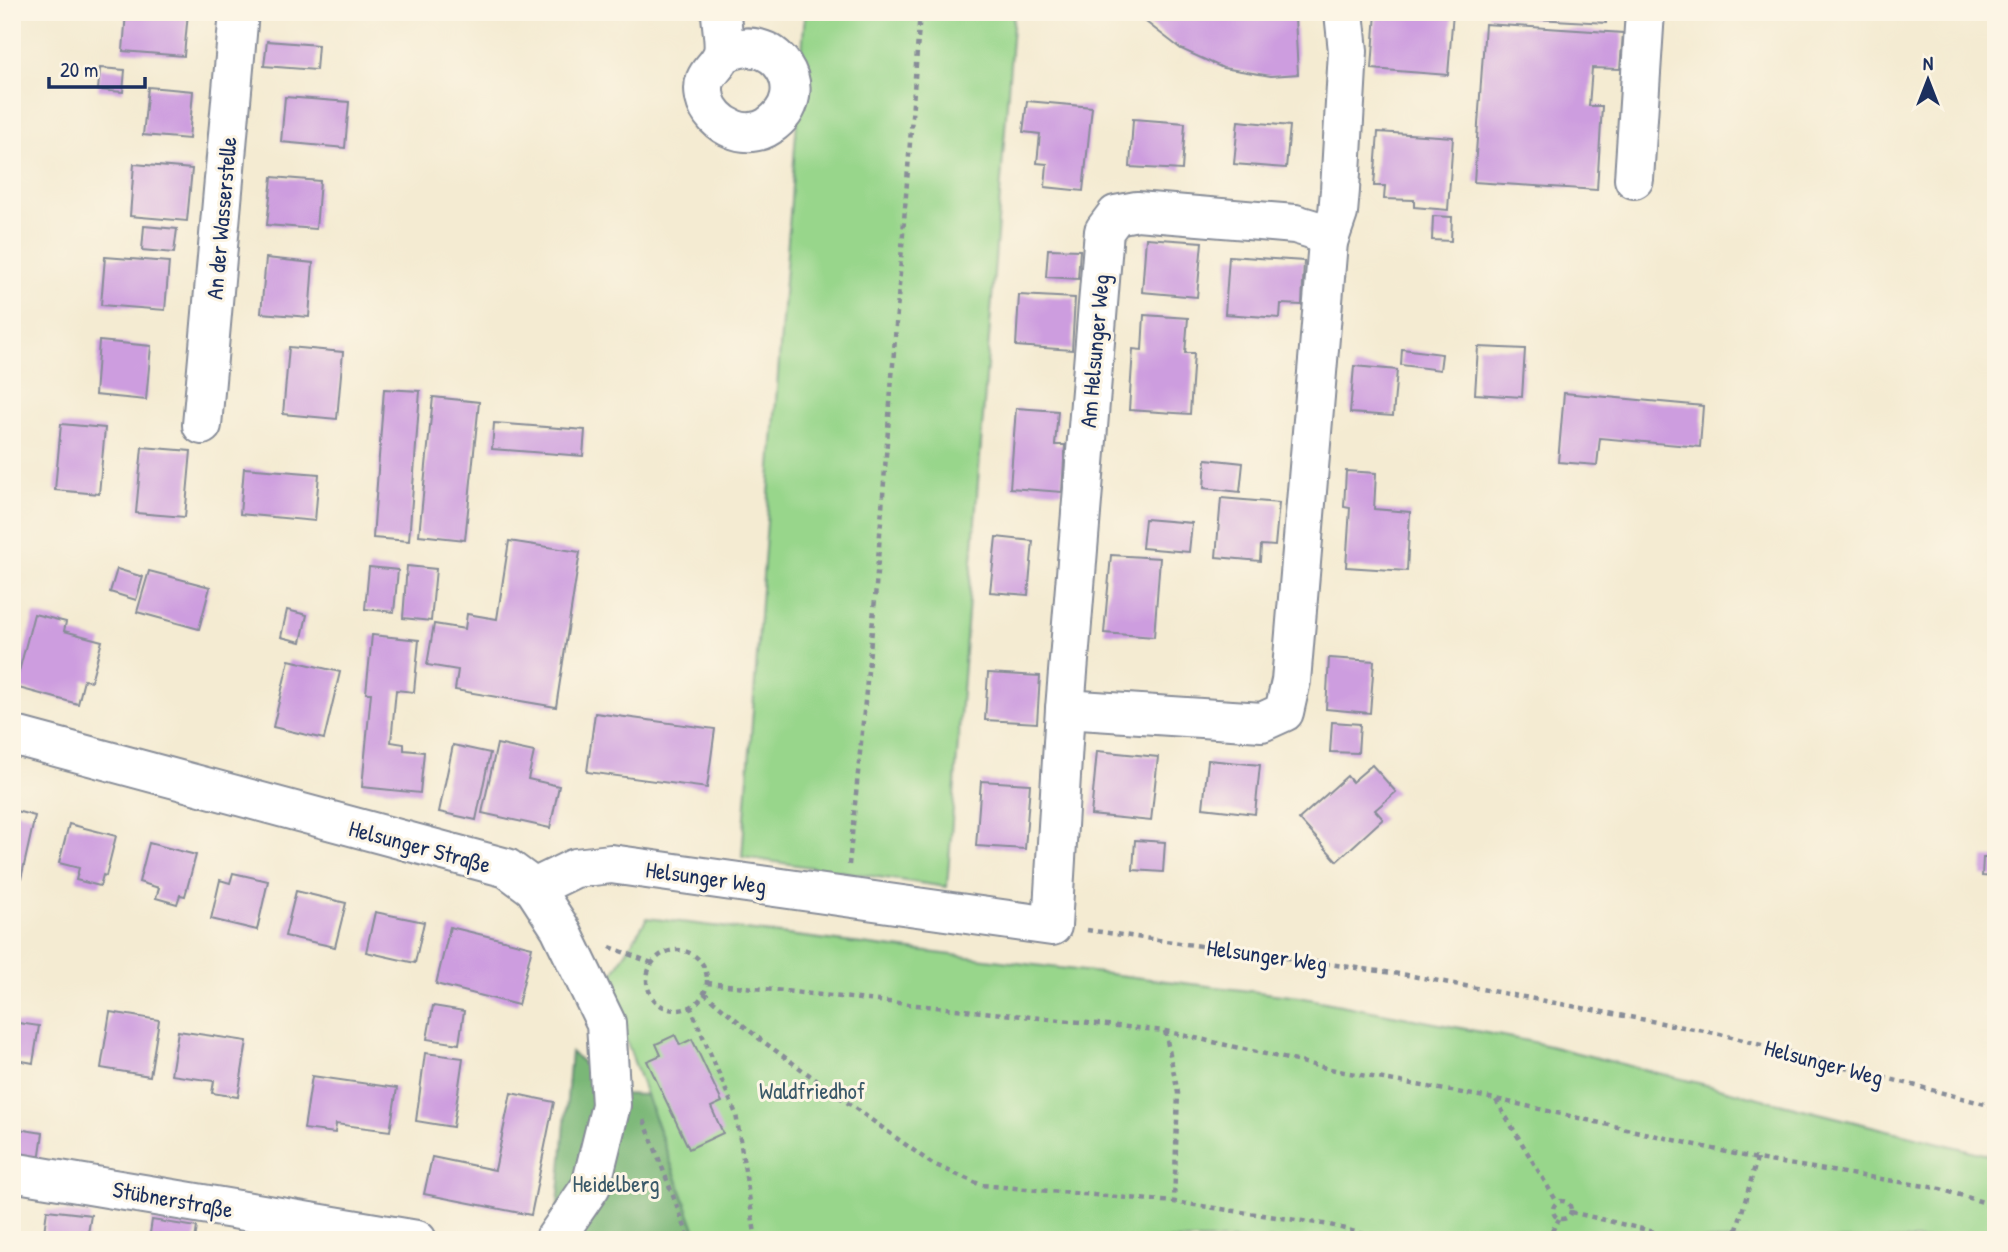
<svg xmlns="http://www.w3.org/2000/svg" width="2008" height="1252" font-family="'Patrick Hand',sans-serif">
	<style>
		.green { fill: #98d68b; stroke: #5a8274; stroke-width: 2 }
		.forest { fill: #7ab777; stroke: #4a736a; stroke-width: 2 }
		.building { fill: #cd9ddf }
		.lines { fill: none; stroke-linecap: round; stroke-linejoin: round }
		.minor-casing { stroke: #888d98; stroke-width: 42 }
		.path { stroke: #888d98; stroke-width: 4.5; stroke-dasharray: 5 5; stroke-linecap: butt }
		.minor { stroke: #fff; stroke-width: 38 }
		.labels { text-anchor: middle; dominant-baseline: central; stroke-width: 6; stroke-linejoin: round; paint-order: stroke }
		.street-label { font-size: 23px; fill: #1b2f5e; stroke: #fcf5e5 }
		.park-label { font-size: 23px; fill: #3a5969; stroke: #fcf5e5 }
	</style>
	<rect width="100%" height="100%" fill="#fcf5e5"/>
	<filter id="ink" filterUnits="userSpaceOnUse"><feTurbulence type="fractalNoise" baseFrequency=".0143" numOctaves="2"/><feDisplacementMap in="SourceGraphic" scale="14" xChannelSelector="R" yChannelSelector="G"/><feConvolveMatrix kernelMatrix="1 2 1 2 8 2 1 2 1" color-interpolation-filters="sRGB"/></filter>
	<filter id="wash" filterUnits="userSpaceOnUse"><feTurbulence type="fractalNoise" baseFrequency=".00686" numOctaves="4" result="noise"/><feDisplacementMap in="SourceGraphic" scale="28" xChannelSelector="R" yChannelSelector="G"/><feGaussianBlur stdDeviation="1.57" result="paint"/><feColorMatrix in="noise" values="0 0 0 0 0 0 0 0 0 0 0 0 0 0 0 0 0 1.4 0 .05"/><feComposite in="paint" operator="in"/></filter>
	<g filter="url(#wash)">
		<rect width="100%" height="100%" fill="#f4ebd2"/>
		<g class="green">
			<polygon points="805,12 1014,12 947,887 742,857"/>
			<polygon points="647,918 1299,997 1533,1042 1996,1157 1996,1240 699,1240 606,985"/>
		</g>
		<polygon class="forest" points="571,1052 618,1094 646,1095 699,1240 555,1240"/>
		<g id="blocks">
			<g class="building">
				<polygon points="126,12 188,12 184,56 123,51"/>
				<polygon points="1133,12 1236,12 1295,18 1298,74 1271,76 1223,68 1181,49"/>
				<polygon points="1376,12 1453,12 1448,75 1372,69"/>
				<polygon points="1488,12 1606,12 1606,23 1488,16"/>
				<polygon points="1485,24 1623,33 1620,69 1592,68 1589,106 1602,106 1597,190 1474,182"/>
				<polygon points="267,41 318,45 316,70 264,66"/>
				<polygon points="100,68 125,70 123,92 98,90"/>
				<polygon points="148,87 193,91 189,139 143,135"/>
				<polygon points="285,97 349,102 345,148 281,142"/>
				<polygon points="1027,101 1092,107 1083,191 1045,187 1047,164 1037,163 1040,134 1023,132"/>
				<polygon points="1133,119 1185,123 1182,170 1130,167"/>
				<polygon points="1238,121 1290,126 1286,168 1234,164"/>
				<polygon points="1378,132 1453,137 1448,210 1414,207 1414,200 1384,199 1385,186 1374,186"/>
				<polygon points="134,164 192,169 187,221 130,216"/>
				<polygon points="272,177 320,181 316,229 267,225"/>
				<polygon points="1433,216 1452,217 1451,241 1432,240"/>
				<polygon points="144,226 177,229 174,253 142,250"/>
				<polygon points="1146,238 1202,242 1197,297 1142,292"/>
				<polygon points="1048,249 1080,250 1078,279 1046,277"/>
				<polygon points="1229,256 1304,261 1302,305 1281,304 1280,318 1225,314"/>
				<polygon points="105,257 169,262 165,310 101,305"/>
				<polygon points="266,258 313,263 309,317 261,313"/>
				<polygon points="1019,295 1075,298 1072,350 1016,346"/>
				<polygon points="1144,315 1188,318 1185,353 1194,353 1190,414 1129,410 1133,349 1142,350"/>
				<polygon points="99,341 151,346 146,400 95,395"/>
				<polygon points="289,347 343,352 337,419 283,414"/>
				<polygon points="1478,347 1525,349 1522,397 1475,394"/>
				<polygon points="1402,349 1442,354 1440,370 1401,365"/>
				<polygon points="1354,366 1397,370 1393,416 1350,413"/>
				<polygon points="384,389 420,391 409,541 373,538"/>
				<polygon points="1564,393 1703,406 1700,447 1600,438 1597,465 1558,462"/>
				<polygon points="433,397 479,402 465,540 419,535"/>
				<polygon points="1016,408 1058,411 1055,445 1065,445 1062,492 1010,488"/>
				<polygon points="494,423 585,430 583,456 492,449"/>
				<polygon points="61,424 105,428 99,494 55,490"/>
				<polygon points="142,447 191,451 185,517 136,513"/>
				<polygon points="1206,459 1243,463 1240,492 1204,488"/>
				<polygon points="244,468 319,474 315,521 240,514"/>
				<polygon points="1346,471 1376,473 1374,509 1410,512 1407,571 1346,567 1350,508 1344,507"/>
				<polygon points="1221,498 1279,503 1275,546 1261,545 1260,561 1216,557"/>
				<polygon points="1145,519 1192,523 1189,552 1142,548"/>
				<polygon points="996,537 1033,541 1028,595 990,592"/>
				<polygon points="509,541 580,552 556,707 455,690 458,670 427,665 434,624 465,629 467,614 497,619"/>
				<polygon points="1111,555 1160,558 1154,637 1104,633"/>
				<polygon points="407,566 436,569 431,621 403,618"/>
				<polygon points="369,567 398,570 394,612 365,609"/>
				<polygon points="117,569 143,577 136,600 110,592"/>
				<polygon points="149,571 210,587 199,629 137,612"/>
				<polygon points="287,610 307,615 301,642 281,637"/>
				<polygon points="34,614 66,622 64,631 102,641 91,681 84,680 78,704 15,687"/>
				<polygon points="372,635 419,640 414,692 396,690 391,742 404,744 404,750 424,752 420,793 362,787 371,693 366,693"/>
				<polygon points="1329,658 1374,661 1370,713 1326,709"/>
				<polygon points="289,660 340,672 324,739 273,727"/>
				<polygon points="988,673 1040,676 1037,723 985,720"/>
				<polygon points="595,713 715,729 707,788 587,772"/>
				<polygon points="1332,722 1360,724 1358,753 1330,752"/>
				<polygon points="497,744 534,752 528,779 559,786 550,828 482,813"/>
				<polygon points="453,745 490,753 476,820 439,812"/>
				<polygon points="1097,751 1158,757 1151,821 1091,815"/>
				<polygon points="1208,760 1260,765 1255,814 1203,808"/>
				<polygon points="1372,765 1396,792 1375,810 1383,819 1337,861 1299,819 1347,776 1352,782"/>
				<polygon points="981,781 1030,784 1025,849 976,846"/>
				<polygon points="12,810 35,816 21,879 12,877"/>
				<polygon points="69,824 116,836 106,876 103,875 100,886 76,880 79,868 59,863"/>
				<polygon points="1135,840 1165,842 1163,872 1133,870"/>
				<polygon points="149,843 196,855 185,896 180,895 177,904 156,898 159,888 139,882"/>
				<polygon points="1983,858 1996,858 1996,877 1982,876"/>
				<polygon points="233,873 268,881 257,930 211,919 220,880 230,883"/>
				<polygon points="296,891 346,903 335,947 285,936"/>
				<polygon points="375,912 424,922 415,963 366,952"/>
				<polygon points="450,927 532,947 518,1005 436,984"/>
				<polygon points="433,1006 464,1011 459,1044 427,1039"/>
				<polygon points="110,1012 159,1020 150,1076 101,1068"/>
				<polygon points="12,1022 39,1026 33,1063 12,1059"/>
				<polygon points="178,1031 247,1041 238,1097 212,1093 214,1081 171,1075"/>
				<polygon points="675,1035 680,1045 692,1039 722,1102 711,1107 723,1133 689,1149 647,1061 661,1055 656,1044"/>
				<polygon points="425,1053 463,1058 453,1127 416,1121"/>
				<polygon points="312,1076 397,1088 390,1131 336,1124 335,1133 304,1129"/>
				<polygon points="511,1093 554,1102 531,1215 424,1194 432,1157 495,1170"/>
				<polygon points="12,1128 43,1133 39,1161 12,1156"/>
				<polygon points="47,1210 91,1215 87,1240 43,1240"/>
				<polygon points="152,1220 197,1227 195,1240 149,1240"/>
			</g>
		</g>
	</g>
	<g filter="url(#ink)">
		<use href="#blocks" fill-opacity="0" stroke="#888d98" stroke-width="2"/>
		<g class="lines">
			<defs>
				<g id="minor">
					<path d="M721,12C721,24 726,45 722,55C715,72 700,73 705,98C708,112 720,124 733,129C744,134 759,133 769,126C819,92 773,25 722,55"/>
					<polyline points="1634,179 1645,12"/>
					<polyline points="202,425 239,12"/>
					<polyline points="1065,709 1262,722 1284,712 1291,681 1328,242 1338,213 1340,190 1348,51 1344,12"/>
					<polyline points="12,735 507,868 534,888 560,928 606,1023 611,1105 591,1186 554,1240"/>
					<polyline points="534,888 575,868 611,864 1052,926 1065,709 1104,231 1116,215 1137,211 1295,224 1315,230 1328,242"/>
					<polyline points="12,1172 417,1240"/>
				</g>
			</defs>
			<use href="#minor" class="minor-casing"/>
			<g class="path">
				<polyline points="849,865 875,599 920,12"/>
				<polyline points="1087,930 1407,975 1720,1034 1996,1107"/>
				<polyline points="610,947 652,963"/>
				<circle cx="677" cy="980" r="30"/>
				<polyline points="707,983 1165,1031 1344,1072 1496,1099 1757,1159 1937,1188 1996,1206"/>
				<polyline points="704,993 761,1040 931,1163 981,1185 1174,1202 1330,1225 1385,1240"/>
				<polyline points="690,1006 736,1114 756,1240"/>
				<polyline points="1165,1031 1178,1093 1174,1202"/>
				<polyline points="1496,1100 1557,1202"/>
				<polyline points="644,1120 690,1240"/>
				<circle cx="1562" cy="1210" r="9"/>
				<polyline points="1571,1212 1659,1233"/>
				<polyline points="1547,1240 1559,1219"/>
				<polyline points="1734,1240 1757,1159"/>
			</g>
			<use href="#minor" class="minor"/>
		</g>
	</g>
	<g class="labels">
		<g class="street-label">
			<text transform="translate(221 218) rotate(-85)">An der Wasserstelle</text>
			<text transform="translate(1094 351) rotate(-85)">Am Helsunger Weg</text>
			<text transform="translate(420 846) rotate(15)">Helsunger Straße</text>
			<text transform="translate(706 877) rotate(8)">Helsunger Weg</text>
			<text transform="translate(1267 955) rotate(8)">Helsunger Weg</text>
			<text transform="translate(1824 1062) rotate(15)">Helsunger Weg</text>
			<text transform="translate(173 1199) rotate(10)">Stübnerstraße</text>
		</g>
		<g class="park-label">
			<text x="812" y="1090">Waldfriedhof</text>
			<text x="616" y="1183">Heidelberg</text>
		</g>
	</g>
	<rect width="2008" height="1252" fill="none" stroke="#fcf5e5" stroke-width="42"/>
	<g transform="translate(1928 80)" stroke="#fcf5e5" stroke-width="5" paint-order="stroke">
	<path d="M0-5L12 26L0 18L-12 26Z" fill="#1b2f5e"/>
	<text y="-10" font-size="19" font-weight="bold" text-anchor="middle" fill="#1b2f5e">N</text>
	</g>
	<path d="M49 77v10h96v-10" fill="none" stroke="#1b2f5e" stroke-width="3.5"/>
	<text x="60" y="77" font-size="21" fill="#1b2f5e" stroke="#fcf5e5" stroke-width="5" paint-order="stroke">20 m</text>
</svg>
